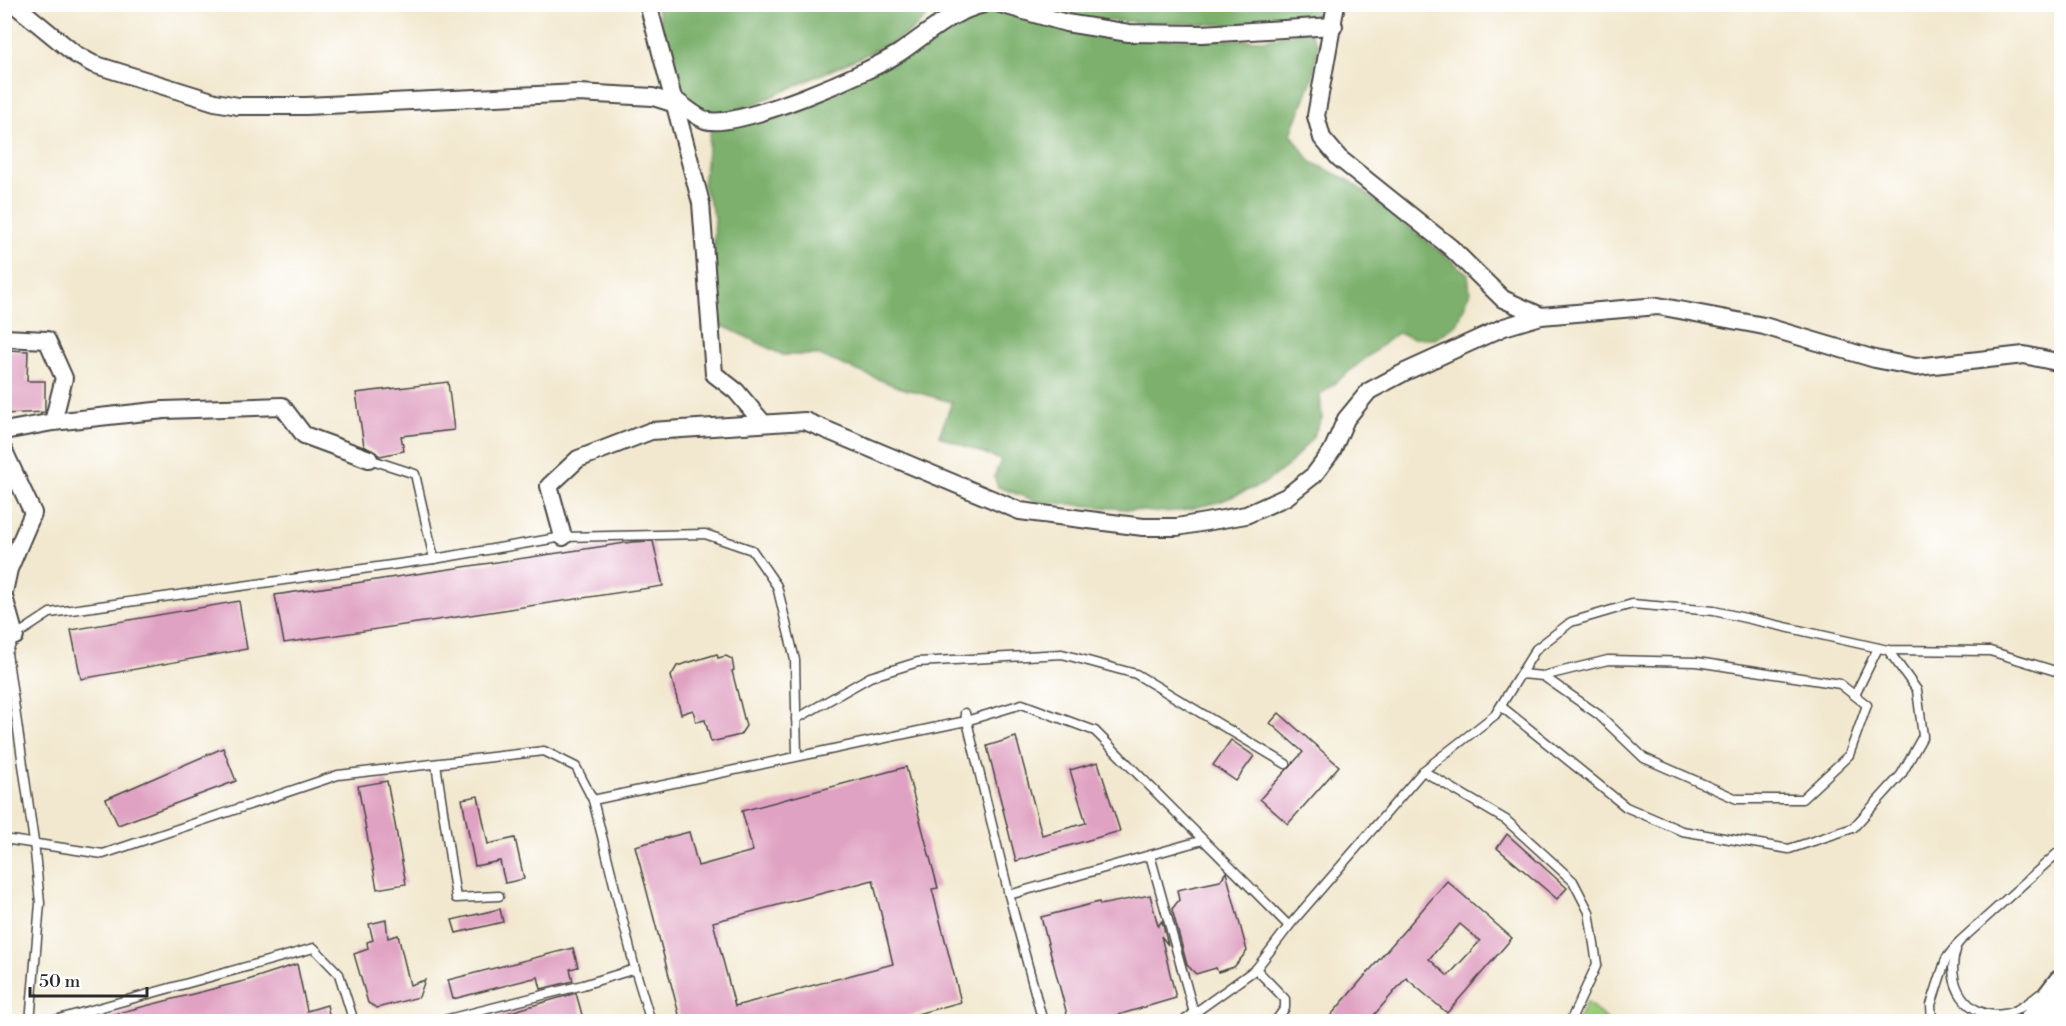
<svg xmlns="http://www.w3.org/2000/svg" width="2066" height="1026" font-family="'Libre Bodoni',serif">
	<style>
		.green { fill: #9acc7c; stroke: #627c54; stroke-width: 1.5 }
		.forest { fill: #7bb06c; stroke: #536e4c; stroke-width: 1.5 }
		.building { fill: #e0a2c2; fill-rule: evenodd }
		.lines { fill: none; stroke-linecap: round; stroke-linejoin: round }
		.service-casing { stroke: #494744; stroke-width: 11 }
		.minor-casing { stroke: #494744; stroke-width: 20 }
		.trunk-casing { stroke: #494744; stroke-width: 32 }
		.path { stroke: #494744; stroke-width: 3; stroke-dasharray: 1.5 4.5; stroke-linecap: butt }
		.service { stroke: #fff; stroke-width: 8 }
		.minor { stroke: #fff; stroke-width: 16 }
		.trunk { stroke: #fff; stroke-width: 28 }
	</style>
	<rect width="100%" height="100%" fill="#fff"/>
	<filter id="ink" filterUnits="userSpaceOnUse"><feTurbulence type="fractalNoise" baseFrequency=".0167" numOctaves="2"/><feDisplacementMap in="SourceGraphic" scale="12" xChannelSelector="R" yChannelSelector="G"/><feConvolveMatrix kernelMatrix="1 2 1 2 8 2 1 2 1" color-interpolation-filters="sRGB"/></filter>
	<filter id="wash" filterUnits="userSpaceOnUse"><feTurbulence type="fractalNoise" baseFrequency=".008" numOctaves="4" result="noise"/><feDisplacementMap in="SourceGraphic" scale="24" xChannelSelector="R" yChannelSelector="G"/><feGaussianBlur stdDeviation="1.35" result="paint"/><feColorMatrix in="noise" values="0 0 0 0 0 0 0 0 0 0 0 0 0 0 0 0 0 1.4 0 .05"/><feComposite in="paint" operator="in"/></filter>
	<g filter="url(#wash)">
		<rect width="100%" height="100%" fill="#f2e8cf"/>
		<polygon class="green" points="1587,1002 1608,1021 1577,1021"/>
		<g class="forest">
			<polygon points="656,5 940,5 910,32 885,46 755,104 721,115 695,109 681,95"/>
			<polygon points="1034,5 1319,5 1315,19 1233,25 1088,20"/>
			<polygon points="987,7 1006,9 1162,39 1264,40 1309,30 1318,45 1313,77 1291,134 1311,162 1350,181 1468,274 1470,293 1457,324 1435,339 1414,338 1397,333 1320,395 1322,418 1312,438 1289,465 1263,484 1219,502 1181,511 1155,512 1036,501 998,487 994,477 1001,460 939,436 952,402 898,387 818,355 783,355 719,324 713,264 715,217 703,185 711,128 777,113 953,18"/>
		</g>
		<g id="blocks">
			<g class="building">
				<polygon points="7,350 28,351 27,381 45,381 45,412 4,414"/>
				<polygon points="448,382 454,430 401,436 404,451 380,456 364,446 356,393"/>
				<polygon points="653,541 663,586 284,643 275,595 632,542"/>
				<polygon points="239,601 247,649 81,679 71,630"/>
				<polygon points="717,654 718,658 726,656 732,659 734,670 732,671 746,726 740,735 711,742 705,720 696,722 693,710 681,714 671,676 677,666"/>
				<polygon points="1279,713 1339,766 1288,824 1260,799 1303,752 1270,723"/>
				<polygon points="1016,737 1042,835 1086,823 1070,770 1098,762 1120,831 1016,861 987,746"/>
				<polygon points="1231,740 1254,756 1236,781 1213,765"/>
				<polygon points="223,748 236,781 118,825 106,799"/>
				<path d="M906,767L938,888L932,889L961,1002L888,1022H681L635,846L689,832L698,866L753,851L742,811ZM873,880L893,964L735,1006L713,922Z"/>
				<polygon points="387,781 406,884 377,889 358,786"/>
				<polygon points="478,796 488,844 515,838 524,879 505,883 500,861 475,866 462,799"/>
				<polygon points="1507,834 1567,888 1557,899 1497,848"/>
				<polygon points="1226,872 1247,951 1234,967 1218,972 1216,968 1196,974 1187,965 1172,909 1179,900 1177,890 1220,881"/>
				<path d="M1447,881L1512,938L1447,1013L1406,978L1368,1022H1325ZM1460,924L1480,941L1448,976L1429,959Z"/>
				<polygon points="1150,895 1158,926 1162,921 1168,945 1161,936 1176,998 1094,1022 1069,1022 1041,917 1099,902 1100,905"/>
				<polygon points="500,909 503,922 456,933 452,920"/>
				<polygon points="386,920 388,938 398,935 410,985 425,980 419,997 377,1008 368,1003 354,954 368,949 367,942 373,940 369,924"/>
				<polygon points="573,948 578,967 570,969 573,981 541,989 538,977 453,999 448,980"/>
				<polygon points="297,964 307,1011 327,1005 331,1022 98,1022 98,1018 248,980"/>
				<polygon points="576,993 584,1022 494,1022 493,1017"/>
			</g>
		</g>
	</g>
	<g filter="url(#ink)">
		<use href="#blocks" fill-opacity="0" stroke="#494744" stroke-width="1.5"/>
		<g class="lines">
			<defs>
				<g id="service">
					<polyline points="369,459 415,474 434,559"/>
					<polyline points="5,651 7,653 34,842 40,903 30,1022"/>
					<polyline points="7,653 15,636 50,613 434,559 563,537 705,534 752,550 777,586 795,660 797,756"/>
					<polyline points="1521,674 1543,676 1608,660 1697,662 1840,684 1867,705 1849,755 1802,799 1737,799 1644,758 1599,715 1543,676"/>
					<polyline points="1855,695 1878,648"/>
					<polyline points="1502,707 1626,807 1682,831 1789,849 1853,828 1901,775 1923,736 1917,690 1888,650"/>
					<polyline points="965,713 1009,895 1043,1022"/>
					<polyline points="796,719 870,677 918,662 1062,654 1136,674 1286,764"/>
					<polyline points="436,764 456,898 499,896"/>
					<polyline points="1423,771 1506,820 1573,881 1589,912 1597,964 1570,1022"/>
					<polyline points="593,800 966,721 1022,704 1095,731 1289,926"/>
					<polyline points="4,839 103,854 338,775 544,751 576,767 593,800 635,969 651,1022"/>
					<polyline points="1150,855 1194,1013"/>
					<polyline points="1009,895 1203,840"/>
					<path d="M1956,950C1945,982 1966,1020 2004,1014C2017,1012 2029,1002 2040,994"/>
					<polyline points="1256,969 1285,999 1285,1008 1275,1022"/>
					<polyline points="48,1022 314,948 339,974 354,1022"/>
					<polyline points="436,1022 583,985 635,969"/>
					<polyline points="1182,1022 1256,969 1289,926 1423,771 1495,715 1536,649 1571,622 1632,604 1714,611 1888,650 1990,651 2062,673"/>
					<polyline points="1932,1022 1931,1005 1946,959 1960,941 2062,849"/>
				</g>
				<g id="minor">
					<polyline points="14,4 75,54 93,64 215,102 238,106 306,106 578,93 653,97 675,104"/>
					<polyline points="648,4 701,203 714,374 736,391 763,423"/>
					<polyline points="1000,4 1066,23 1129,33 1202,34 1334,26"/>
					<polyline points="1336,4 1316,116 1322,138 1339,158 1450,247 1503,299 1541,316"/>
					<path d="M675,100C684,106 695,116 705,120C735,131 874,71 902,51C929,32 951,12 984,4"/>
					<polyline points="4,338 47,340 64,378 53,422 4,431"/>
					<polyline points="53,422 164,410 282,406 304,435 369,459"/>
					<polyline points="4,451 33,513 9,569 4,592"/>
					<polyline points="563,537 549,486 578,459 651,431 805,421 1020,511 1143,527 1177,527 1246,515 1286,497 1314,475 1332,451 1346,419 1369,391 1405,372 1504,327 1541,316 1658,306 1764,326 1875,359 1916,367 2024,355 2062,363"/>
					<polyline points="4,597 15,636"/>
				</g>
				<polyline id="trunk" points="2033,1022 2062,984"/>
			</defs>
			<use href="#service" class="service-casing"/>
			<use href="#minor" class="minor-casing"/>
			<use href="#trunk" class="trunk-casing"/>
			<polyline class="path" points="1589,1017 1594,1022"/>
			<use href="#service" class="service"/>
			<use href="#minor" class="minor"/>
			<use href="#trunk" class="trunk"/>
		</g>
	</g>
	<rect width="2066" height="1026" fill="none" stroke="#fff" stroke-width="24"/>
	<path d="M30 987v9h117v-9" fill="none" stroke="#2b2b2b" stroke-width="3"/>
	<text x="39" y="987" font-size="18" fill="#2b2b2b" stroke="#ffffff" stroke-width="4.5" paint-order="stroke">50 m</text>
</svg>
